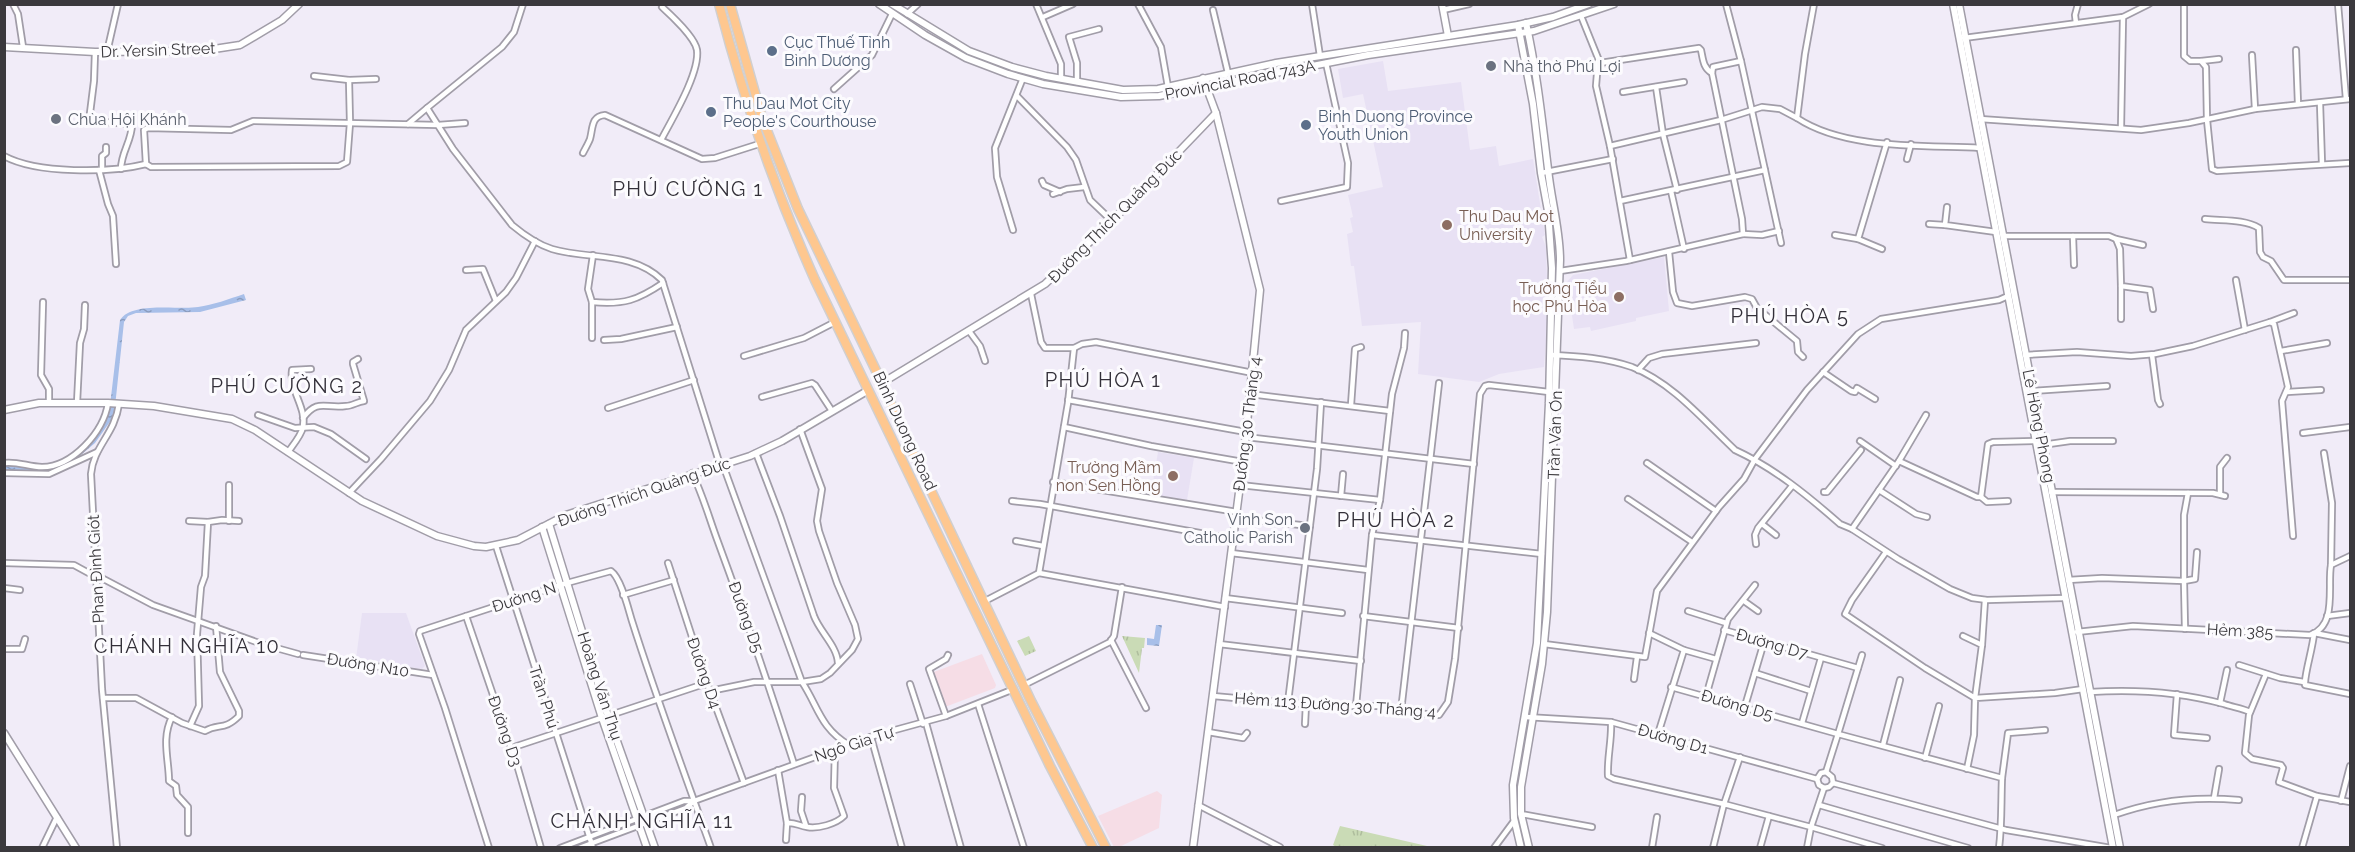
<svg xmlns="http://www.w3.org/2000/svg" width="2355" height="852" font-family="Raleway,sans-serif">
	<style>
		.commercial { fill: #f6dde6 }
		.built { fill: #e8e1f4 }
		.grass { fill: url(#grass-tufts) }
		.water { fill: url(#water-ripples) }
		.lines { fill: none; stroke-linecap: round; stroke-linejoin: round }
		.street-casing { stroke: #a19da8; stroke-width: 8 }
		.secondary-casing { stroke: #a19da8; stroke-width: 9 }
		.highway-casing { stroke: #d0cfd0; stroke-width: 11 }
		.street { stroke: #fff; stroke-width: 4.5 }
		.secondary { stroke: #fff; stroke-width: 6 }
		.highway { stroke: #fec78f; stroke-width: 8 }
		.service-dot { fill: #5c6f8a; stroke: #fcfbfe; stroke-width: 2 }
		.worship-dot { fill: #6b7280; stroke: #fcfbfe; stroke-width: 2 }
		.education-dot { fill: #8d6e63; stroke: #fcfbfe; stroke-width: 2 }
		.labels { text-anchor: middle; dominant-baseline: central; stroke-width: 6; stroke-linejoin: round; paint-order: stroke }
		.service-label { font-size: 16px; fill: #4e5e75; stroke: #fcfbfe; text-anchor: start }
		.street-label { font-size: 16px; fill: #3b393d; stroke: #fcfbfe }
		.worship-label { font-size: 16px; fill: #5b616d; stroke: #fcfbfe; text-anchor: start }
		.education-label { font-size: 16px; fill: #785e54; stroke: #fcfbfe; text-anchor: end }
		.quarter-label { font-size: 20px; letter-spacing: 1.5px; fill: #333039; stroke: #fcfbfe }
	</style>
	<defs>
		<pattern id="grass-tufts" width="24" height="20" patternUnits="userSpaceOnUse" patternTransform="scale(1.5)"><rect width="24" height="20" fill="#cadbb6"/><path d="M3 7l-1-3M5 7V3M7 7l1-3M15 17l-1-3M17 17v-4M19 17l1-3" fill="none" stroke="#aebd9d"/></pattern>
		<pattern id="water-ripples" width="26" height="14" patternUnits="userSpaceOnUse" patternTransform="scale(1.5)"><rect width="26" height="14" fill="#a8bfe9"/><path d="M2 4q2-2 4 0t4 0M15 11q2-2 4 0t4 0" fill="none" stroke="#8a9cbe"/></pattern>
	</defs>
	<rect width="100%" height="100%" fill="#f1ecf8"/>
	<g class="commercial">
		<polygon points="982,654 996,685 995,688 945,707 931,673"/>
		<polygon points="1157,791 1162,795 1159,828 1119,847 1114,847 1098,816"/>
	</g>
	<g class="built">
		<polygon points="1383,61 1388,91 1461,82 1470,150 1496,146 1499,166 1533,159 1545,235 1542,237 1546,247 1548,313 1544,367 1499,374 1479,382 1418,374 1421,322 1362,326 1354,266 1351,266 1347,234 1353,232 1350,218 1353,217 1348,195 1383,187 1363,94 1343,98 1338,69"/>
		<polygon points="1664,257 1669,311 1636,318 1636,321 1591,331 1590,327 1574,329 1567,282 1573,275"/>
		<polygon points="1158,452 1194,458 1187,500 1151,494"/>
		<polygon points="362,613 406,613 425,666 422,669 356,659"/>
	</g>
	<g class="grass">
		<polygon points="1029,636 1036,651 1025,656 1017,641"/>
		<polygon points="1122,636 1145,638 1144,648 1142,648 1139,673"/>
		<polygon points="1340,826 1427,846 1427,848 1336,847 1333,845"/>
	</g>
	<g class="water">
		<path d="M244,294L246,300L200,312L136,313L128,316L124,322L114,416L95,443L75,460L55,471L5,470V465H59L94,437L109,414L120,320C132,301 178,310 198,307C213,305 229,299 244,294Z"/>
		<polygon points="1156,625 1162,625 1159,646 1147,645 1147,638 1154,639"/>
	</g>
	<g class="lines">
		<defs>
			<g id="street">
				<polyline points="13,4 18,14 23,47"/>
				<path d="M523,4L514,32L502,47L427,108L453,149L512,225C524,235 536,244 552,249C589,260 632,251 662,280L720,465"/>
				<polyline points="1036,4 1061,64 1061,79"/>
				<polyline points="1138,4 1161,47 1168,87"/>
				<polyline points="1312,4 1320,56"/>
				<polyline points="1726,4 1741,61 1781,243"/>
				<path d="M1814,4L1805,54L1797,118C1845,150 1924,145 1980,148"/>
				<polyline points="2184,4 2184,56 2190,61 2201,61 2206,67 2207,120 2212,169 2217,171 2350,163"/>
				<polyline points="2338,4 2346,99"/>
				<polyline points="1213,10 1228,73"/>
				<polyline points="1443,10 1469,4"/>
				<polyline points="907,14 918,4"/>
				<path d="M1581,16L1600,63L1699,48L1701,50C1703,59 1703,68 1712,73"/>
				<polyline points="1043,17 1073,4"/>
				<polyline points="2076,23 2075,15 2078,4"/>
				<polyline points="1964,38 2123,17 2149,4"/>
				<polyline points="2296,50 2298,104"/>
				<path d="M95,52L94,81L89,121L132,124C132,141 121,152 121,169"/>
				<polyline points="107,52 118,4"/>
				<polyline points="2252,55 2255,109"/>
				<polyline points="1598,61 1596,86 1610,146 1630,260"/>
				<polyline points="2201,61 2219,59"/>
				<polyline points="314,76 349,80 376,79"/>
				<polyline points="1077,82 1077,63 1069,37 1099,29"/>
				<polyline points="1656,87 1663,134 1677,190"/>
				<polyline points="834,89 872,55 892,14"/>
				<polyline points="1623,92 1684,82"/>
				<polyline points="1017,96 1067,147 1076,160 1090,200 1112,221"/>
				<polyline points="2320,103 2322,164"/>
				<polyline points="1980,119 2141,130 2189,123 2255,109 2350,99"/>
				<polyline points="408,124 427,108"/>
				<polyline points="2121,128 2123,17"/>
				<path d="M661,140C672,119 700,73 697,50C695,38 672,16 662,7"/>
				<polyline points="1610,146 1721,120 1762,107 1780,109 1797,118"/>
				<path d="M583,153C585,149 588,144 590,139C593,128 591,116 605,115L702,159L715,158L759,144"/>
				<path d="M4,156C37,174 110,173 146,164"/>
				<polyline points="1907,159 1911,144"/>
				<polyline points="146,164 144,130 148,128 231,130 253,121 438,125 465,123"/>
				<polyline points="146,164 151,167 339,166 347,162 350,123 349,80"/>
				<polyline points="99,170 108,204 113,216 116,264"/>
				<polyline points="102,170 102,156 106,153 106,147"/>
				<polyline points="1541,173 1613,159"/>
				<polyline points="1042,181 1044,185 1060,192"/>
				<polyline points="1671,191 1684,249"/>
				<polyline points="1053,194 1067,189 1084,187"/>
				<polyline points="1281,201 1347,187 1348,163 1326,63"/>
				<polyline points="1620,201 1765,170"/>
				<polyline points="1947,207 1945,225 1996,232"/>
				<path d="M2205,219C2222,221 2244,219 2259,228L2260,252L2263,257L2271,261L2284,280H2350"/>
				<polyline points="1929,224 1945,225"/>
				<polyline points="1013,230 997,177 995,148 1023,78"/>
				<polyline points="1743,234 1762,235 1779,231"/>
				<polyline points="1835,235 1858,239"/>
				<polyline points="2003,236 2109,236 2116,239 2120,249 2121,286 2150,290 2153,309"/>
				<polyline points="2073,236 2074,265"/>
				<polyline points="2116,239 2143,245"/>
				<polyline points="1882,249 1858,239 1887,142"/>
				<polyline points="1669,252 1673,292 1677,303 1692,306 1745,297 1752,299 1757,308 1797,341 1798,352 1803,357"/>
				<path d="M593,255L588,289L592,302C624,305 638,300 663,283"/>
				<polyline points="466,270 483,269 496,301"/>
				<polyline points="1560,271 1626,261 1743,234 1742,219 1712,73 1713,67 1741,61"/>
				<polyline points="2236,280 2245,330"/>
				<polyline points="2121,286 2121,319"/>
				<polyline points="1031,294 1041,342 1045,348 1074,348 1082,344 1096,342 1253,373"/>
				<polyline points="43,302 41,375 49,389 49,403"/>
				<polyline points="2270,322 2294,313"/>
				<polyline points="969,331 980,346 985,361"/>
				<polyline points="592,338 592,302"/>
				<polyline points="604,340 621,339 677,327"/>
				<polyline points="2281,351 2327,343"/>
				<path d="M1550,355C1578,356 1606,358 1632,367C1673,383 1704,421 1735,450C1774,468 1807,495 1840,524L1852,529L1898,559L1950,589L1972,598L1987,600L2065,598"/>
				<polyline points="2025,355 2077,352 2131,356 2155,354 2193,346 2270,322 2274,324 2288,387 2282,401 2293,536"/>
				<polyline points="2152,355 2158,400 2160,404"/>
				<polyline points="744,356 804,338 835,322"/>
				<polyline points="1638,370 1649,358 1662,354 1756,343"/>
				<polyline points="1823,372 1851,391 1855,392 1857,388 1875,399"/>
				<polyline points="2032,391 2107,386"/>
				<polyline points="2287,392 2321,390"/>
				<polyline points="1250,394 1390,411"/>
				<polyline points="762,397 812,383 815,385 832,411"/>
				<polyline points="1068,400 1246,432"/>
				<polyline points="77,403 80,343 84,329 85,305"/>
				<polyline points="1351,405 1355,349 1361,347"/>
				<polyline points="608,408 694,380"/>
				<polyline points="258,415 295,428 314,427 331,434 366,459"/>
				<path d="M303,418C318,398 325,409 346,406C352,406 357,402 364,401L353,364V362L358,359"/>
				<polyline points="1064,427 1151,446 1243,462"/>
				<polyline points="2303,433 2350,427"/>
				<polyline points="1246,437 1474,464"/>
				<polyline points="1860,441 1896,466"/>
				<polyline points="2042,445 2070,441 2113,441"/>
				<path d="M288,452C293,445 301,436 303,427C307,408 289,390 292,370L311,369"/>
				<path d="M756,453L780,516L814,616C820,632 837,646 838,663"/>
				<polyline points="2324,453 2332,503 2331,565"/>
				<polyline points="1899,461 1926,415"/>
				<path d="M4,463C17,461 29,467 42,467C72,467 104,432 108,403"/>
				<polyline points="1647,463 1716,511"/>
				<polyline points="723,465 802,682 821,679 830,673 852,650 858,639 855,625 837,583 819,531 817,521 822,489 800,429"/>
				<polyline points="4,473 49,474 97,452"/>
				<path d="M692,473C703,495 709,518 718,542C745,615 770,689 794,764"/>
				<polyline points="1053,482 1237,512"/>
				<polyline points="1240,485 1380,500"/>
				<polyline points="1879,490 1916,514 1927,517"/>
				<polyline points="1824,492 1827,492 1861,450"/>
				<polyline points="2051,492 2213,493 2225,496"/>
				<polyline points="349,493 381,459 430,401 449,370 466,330 506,292 516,278 535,241"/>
				<polyline points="2220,494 2220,467 2227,458"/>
				<polyline points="1341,496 1343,474"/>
				<polyline points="1981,497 1987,502 2008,501"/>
				<polyline points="1628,499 1692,542"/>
				<polyline points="1012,501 1040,504 1233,539"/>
				<polyline points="1236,518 1310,526"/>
				<polyline points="189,521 208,522"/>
				<polyline points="229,521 229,485"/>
				<polyline points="1762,524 1776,535"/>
				<polyline points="1852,529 1899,461 1977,497 1981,497 1988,444 1993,442 2036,441"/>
				<polyline points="1372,535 1542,554"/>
				<polyline points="1016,541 1043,546"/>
				<polyline points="1756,544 1755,535 1758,528 1792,486"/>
				<polyline points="496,546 593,848"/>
				<polyline points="1886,552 1852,600 1845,614 1925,668 1975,698 1982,645 1963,636"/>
				<polyline points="1231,553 1368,570"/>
				<polyline points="4,563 74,565 96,577"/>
				<polyline points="668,563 707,683 744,783"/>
				<polyline points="1039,573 1068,403 1074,348"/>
				<polyline points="96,575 153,605 262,644 298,654"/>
				<polyline points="2068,580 2102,578 2184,581 2184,515 2188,493"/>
				<polyline points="4,588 20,590"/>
				<polyline points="623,595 674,580"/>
				<polyline points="1225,598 1342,613"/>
				<polyline points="985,601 1039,573 1225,607"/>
				<polyline points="1744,601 1758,611"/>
				<polyline points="1688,611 1726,623"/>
				<polyline points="466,616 517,765 541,848"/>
				<polyline points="1363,616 1459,628"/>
				<polyline points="2327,616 2350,613"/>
				<polyline points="2185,629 2184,581 2195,579 2197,552"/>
				<polyline points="1724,630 1858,668"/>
				<path d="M2077,632L2133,626L2310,635C2338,626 2327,586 2331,565L2350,556"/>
				<polyline points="1649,633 1684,650 1658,734"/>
				<polyline points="1111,640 1146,708"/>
				<path d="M2350,640L2314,633C2313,648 2304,675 2305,685L2350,694"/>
				<polyline points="1219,644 1361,661"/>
				<polyline points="1544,644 1645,657 1657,591 1719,507 1744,479 1755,459 1807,390 1858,334 1881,319 1999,300 2008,296"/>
				<polyline points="1982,645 1985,600"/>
				<polyline points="4,649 22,649 25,639"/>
				<polyline points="1684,650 1716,659"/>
				<polyline points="303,655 433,675"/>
				<path d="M1862,655L1838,734L2002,778C2001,802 2002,824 1999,848"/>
				<polyline points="2239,665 2280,678 2304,682"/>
				<polyline points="1755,673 1811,691"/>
				<polyline points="2266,674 2249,715 2245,753 2252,759 2281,765 2283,768 2279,782 2317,796"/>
				<polyline points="1634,679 1637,657"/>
				<polyline points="910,684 923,724"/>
				<polyline points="1024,685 1110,642 1114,636 1122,587"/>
				<polyline points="1671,687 1838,734 1826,772"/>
				<path d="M710,691L754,682H802C818,706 820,728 849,745"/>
				<path d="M2090,692C2135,689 2180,692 2224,704C2232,707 2242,708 2250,712"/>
				<polyline points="2177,694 2174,735 2207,738"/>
				<polyline points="1213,696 1323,706 1378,706 1413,713 1439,715 1448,702 1455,659 1480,394 1485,386 1489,385 1549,392"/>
				<polyline points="1706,696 1728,619 1755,585"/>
				<path d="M103,698H136L182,723L205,731C219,723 224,731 239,716V711L220,672L216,626"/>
				<polyline points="1288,702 1317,469 1321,402"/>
				<polyline points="2220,703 2227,670"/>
				<polyline points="978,704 1024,848"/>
				<polyline points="1356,706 1372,535 1380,500 1392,394 1404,348 1405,333"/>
				<polyline points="1745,706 1764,642"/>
				<polyline points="1401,711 1439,383"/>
				<polyline points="946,716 929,669 946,659 948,655"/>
				<path d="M172,717C161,738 169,760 169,781L176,786L177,795L188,807V833"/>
				<polyline points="1526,717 1611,722 1817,779"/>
				<path d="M1611,722C1612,740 1607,757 1608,776L1614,779L1724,804L1740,757"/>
				<polyline points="926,723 961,848"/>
				<polyline points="1802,723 1821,658"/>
				<polyline points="1305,724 1306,704"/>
				<polyline points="190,726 199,706 197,634 201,587 205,576 208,522 222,520 239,521"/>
				<polyline points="1208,732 1243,738 1247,733"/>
				<polyline points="871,737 902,848"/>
				<polyline points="1883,745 1900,680"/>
				<polyline points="511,748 707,683"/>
				<polyline points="1925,758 1939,706"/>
				<polyline points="1967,769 1974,735 1975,698 2055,693 2083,689"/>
				<polyline points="778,770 787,823"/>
				<polyline points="2002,778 2008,733 2045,730"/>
				<polyline points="1817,779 1821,773 1826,772 1832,777 1833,783"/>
				<polyline points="1817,779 1819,785 1824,788 1829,787 1833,783"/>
				<polyline points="1833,783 2006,830 2111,848"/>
				<polyline points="1824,788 1811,827 1882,848"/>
				<polyline points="802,797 801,811 806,826"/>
				<polyline points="2214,798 2219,769"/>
				<polyline points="2341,801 2350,766"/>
				<polyline points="1198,805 1280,847"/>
				<polyline points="1819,805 1968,848"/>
				<polyline points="1521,814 1592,827"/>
				<path d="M2114,815C2155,800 2195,796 2239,800"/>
				<path d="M786,840L787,823C795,822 799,826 807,827C818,829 836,824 844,816L834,788L835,749"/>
				<polyline points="42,848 57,817"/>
				<path d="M117,848L102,689L91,474C93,447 115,434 119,404"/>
				<path d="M489,848L445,708L419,634L420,631L567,583L611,571C621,578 628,608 632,621C656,697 684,772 711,848"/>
				<polyline points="560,848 684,801 694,801"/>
				<polyline points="579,848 686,808 694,801 873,736 946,716 1014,689"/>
				<polyline points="1494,848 1514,821"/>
				<polyline points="1652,848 1657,817"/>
				<polyline points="1713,848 1724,804 1811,827 1807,848"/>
				<polyline points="1760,848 1769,816"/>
				<polyline points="2302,848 2317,796 2350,802"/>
			</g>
			<g id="secondary">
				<polyline points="879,4 925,35 966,58 1008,74 1043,84 1121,97 1159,96 1368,55 1534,31 1614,4"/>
				<polyline points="892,4 969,51 1012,67 1046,76 1123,90 1158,89 1276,63 1518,25 1553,17 1589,4"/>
				<polyline points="1442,4 1448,36"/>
				<polyline points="1953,4 2113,848"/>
				<polyline points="1959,4 2120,848"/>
				<path d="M1526,23C1537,72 1542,120 1548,169C1551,200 1560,229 1560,260L1547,612L1542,664L1521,787V814L1529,848"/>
				<polyline points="1518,25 1533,104 1541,173 1548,211 1552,268 1549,403 1537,643 1513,785 1514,818 1521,848"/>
				<polyline points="4,47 95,52 201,51 240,45 282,20 299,4"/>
				<polyline points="882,383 1045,284 1112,221 1216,113"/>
				<polyline points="4,410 39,403 108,403 154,406 232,419 255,430 362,501 437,536 474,546 486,547 518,540 566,515 750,456 782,441 867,391"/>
				<polyline points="549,524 608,716 655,848"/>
				<polyline points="542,527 602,718 647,848"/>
				<polyline points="4,733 76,848"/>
				<polyline points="1193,848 1244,454 1260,290 1216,113 1203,78"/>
			</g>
			<g id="highway">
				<path d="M719,4C744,101 774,188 815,280L1050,766L1093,848"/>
				<polyline points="730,4 762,118 798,209 882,383 907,440 1031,701 1106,848"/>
			</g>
		</defs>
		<use href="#street" class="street-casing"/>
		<use href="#secondary" class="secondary-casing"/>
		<use href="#highway" class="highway-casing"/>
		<use href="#street" class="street"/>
		<use href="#secondary" class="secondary"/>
		<use href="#highway" class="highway"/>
	</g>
	<g class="service-dot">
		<circle cx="772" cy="51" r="6"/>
		<circle cx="711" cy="112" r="6"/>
		<circle cx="1306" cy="125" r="6"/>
	</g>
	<g class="worship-dot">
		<circle cx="1491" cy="66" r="6"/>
		<circle cx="56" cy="119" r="6"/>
		<circle cx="1305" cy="528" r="6"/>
	</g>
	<g class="education-dot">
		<circle cx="1447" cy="225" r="6"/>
		<circle cx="1619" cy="297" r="6"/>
		<circle cx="1173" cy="476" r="6"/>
	</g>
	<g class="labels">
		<g class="service-label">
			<text x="784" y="42">Cục Thuế Tỉnh<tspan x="784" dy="18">Bình Dương</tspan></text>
			<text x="723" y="103">Thu Dau Mot City<tspan x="723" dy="18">People's Courthouse</tspan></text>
			<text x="1318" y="116">Binh Duong Province<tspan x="1318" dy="18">Youth Union</tspan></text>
		</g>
		<g class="street-label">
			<text transform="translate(158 50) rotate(-2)">Dr. Yersin Street</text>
			<text transform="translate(1240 80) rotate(-11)">Provincial Road 743A</text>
			<text transform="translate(1115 216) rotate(-45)">Đường Thích Quảng Đức</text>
			<text transform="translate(1247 424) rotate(-83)">Đường 30 Tháng 4</text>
			<text transform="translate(2039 426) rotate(79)">Lê Hồng Phong</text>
			<text transform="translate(905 431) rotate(65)">Binh Duong Road</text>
			<text transform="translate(1555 435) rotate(-88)">Trần Văn Ơn</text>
			<text transform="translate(644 492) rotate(-19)">Đường Thích Quảng Đức</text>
			<text transform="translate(96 569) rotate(-93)">Phan Đình Giót</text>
			<text transform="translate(524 597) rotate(-18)">Đường N</text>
			<text transform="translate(746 617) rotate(70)">Đường D5</text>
			<text transform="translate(2240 631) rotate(3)">Hẻm 385</text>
			<text transform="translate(1772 644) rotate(16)">Đường D7</text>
			<text transform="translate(368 665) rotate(9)">Đường N10</text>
			<text transform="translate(704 673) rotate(71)">Đường D4</text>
			<text transform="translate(600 686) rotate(72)">Hoàng Văn Thụ</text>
			<text transform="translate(544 697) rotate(72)">Trần Phú</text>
			<text transform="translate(1335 705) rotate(4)">Hẻm 113 Đường 30 Tháng 4</text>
			<text transform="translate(1737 705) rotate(16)">Đường D5</text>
			<text transform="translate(505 731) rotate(71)">Đường D3</text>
			<text transform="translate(1673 739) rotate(16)">Đường D1</text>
			<text transform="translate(854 744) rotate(-18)">Ngô Gia Tự</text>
		</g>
		<g class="worship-label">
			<text x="1503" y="66">Nhà thờ Phú Lợi</text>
			<text x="68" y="119">Chùa Hội Khánh</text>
			<text x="1293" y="519" text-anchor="end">Vinh Son<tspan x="1293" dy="18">Catholic Parish</tspan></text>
		</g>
		<g class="education-label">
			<text x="1459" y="216" text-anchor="start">Thu Dau Mot<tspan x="1459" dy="18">University</tspan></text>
			<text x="1607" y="288">Trường Tiểu<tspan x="1607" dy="18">học Phú Hòa</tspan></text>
			<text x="1161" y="467">Trường Mầm<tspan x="1161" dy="18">non Sen Hồng</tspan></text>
		</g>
		<g class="quarter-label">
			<text x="688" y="189">PHÚ CƯỜNG 1</text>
			<text x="1790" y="316">PHÚ HÒA 5</text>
			<text x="1103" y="380">PHÚ HÒA 1</text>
			<text x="287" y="386">PHÚ CƯỜNG 2</text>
			<text x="1396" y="520">PHÚ HÒA 2</text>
			<text x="187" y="646">CHÁNH NGHĨA 10</text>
			<text x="642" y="821">CHÁNH NGHĨA 11</text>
		</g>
	</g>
	<rect width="2355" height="852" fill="none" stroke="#3b393d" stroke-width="12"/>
</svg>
